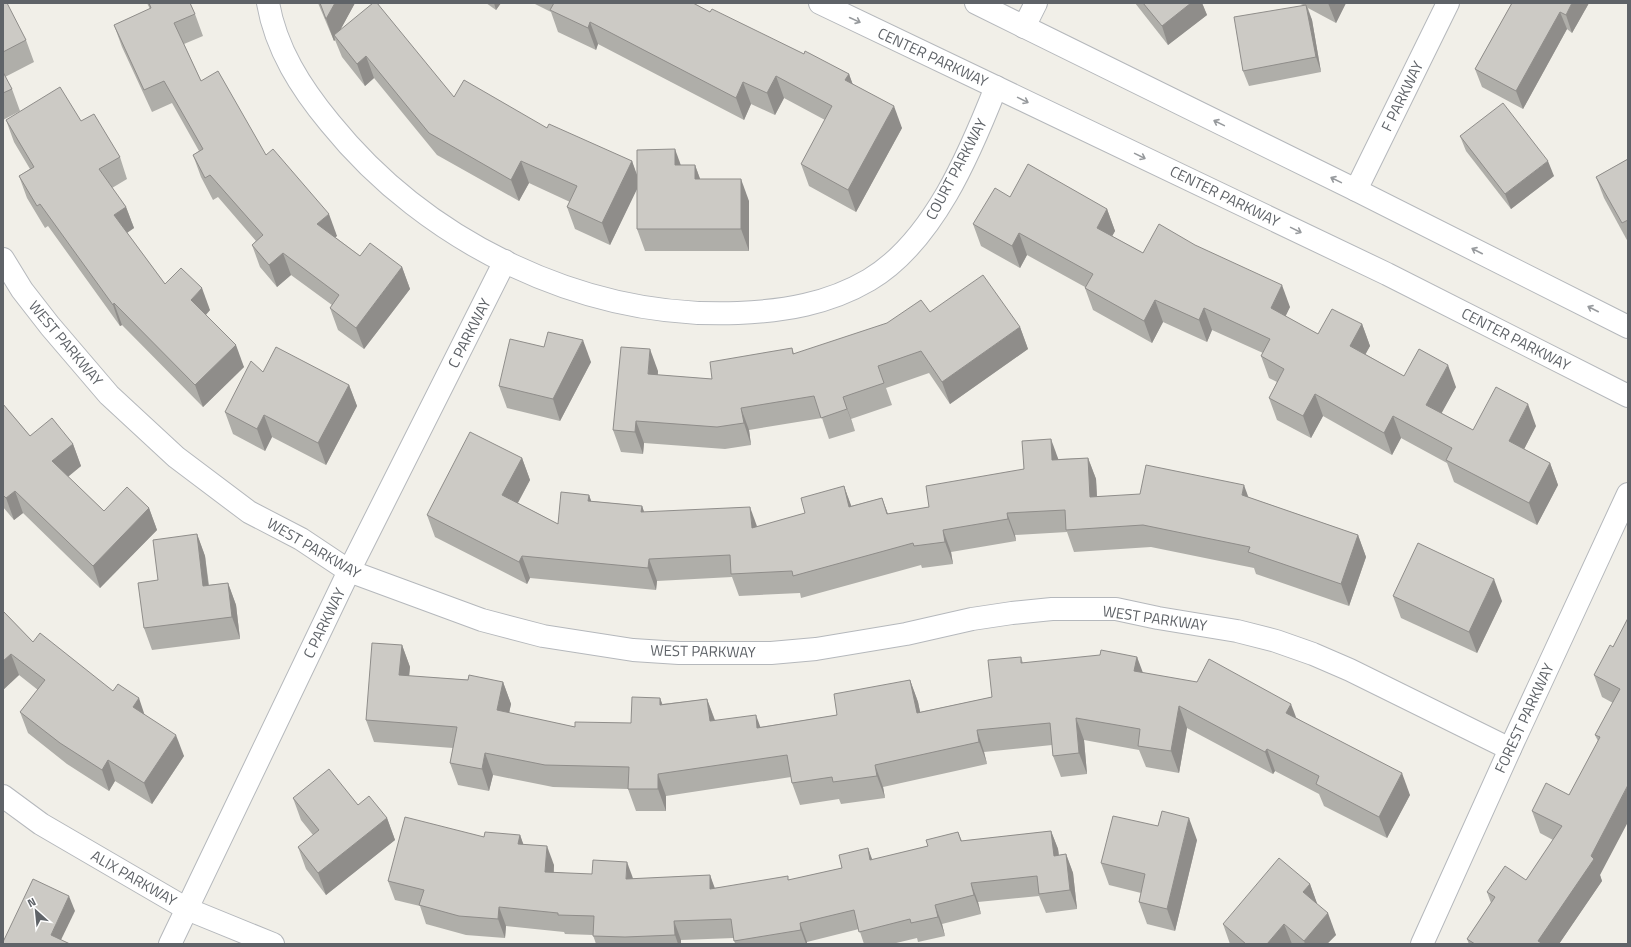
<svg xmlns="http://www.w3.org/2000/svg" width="1631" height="947" font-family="'Titillium Web',sans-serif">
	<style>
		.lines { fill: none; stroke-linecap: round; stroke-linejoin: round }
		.minor-casing { stroke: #b5b8bc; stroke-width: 24 }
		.tertiary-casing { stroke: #b5b8bc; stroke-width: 24 }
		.minor { stroke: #fff; stroke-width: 22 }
		.tertiary { stroke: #fff; stroke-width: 22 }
		.wall { fill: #afaea9 }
		.shaded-wall { fill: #8f8d8a }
		.building { fill: #cccac5; stroke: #8f8d8a }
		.oneway { stroke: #979a9d }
		.labels { text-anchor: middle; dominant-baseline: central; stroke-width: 3; stroke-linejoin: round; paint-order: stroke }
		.street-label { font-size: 15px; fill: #5f6368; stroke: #fff }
	</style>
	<rect width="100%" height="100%" fill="#f1efe8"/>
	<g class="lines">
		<defs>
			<g id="minor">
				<path d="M268,3C276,49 301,88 330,123C427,243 583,319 738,313C784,311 828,304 869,280C933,242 970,153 996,87"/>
				<polyline points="1024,27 1036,3"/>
				<polyline points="1356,190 1448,3"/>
				<polyline points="3,259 22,290 50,326 109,395 176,457 249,512 301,539 349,571 482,620 543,636 633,650 679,653 771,653 816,649 906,634 972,619 1012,613 1052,609 1116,609 1158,618 1237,631 1276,641 1313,654 1350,670 1510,749"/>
				<polyline points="3,796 41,824 187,909 273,944"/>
				<polyline points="170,944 349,571 505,261"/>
				<polyline points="1422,944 1510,749 1628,494"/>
			</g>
			<g id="tertiary">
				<polyline points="820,3 1387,274 1628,396"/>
				<polyline points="976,3 1356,190 1628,327"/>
			</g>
		</defs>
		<use href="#minor" class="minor-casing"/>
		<use href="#tertiary" class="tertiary-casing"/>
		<use href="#minor" class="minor"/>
		<use href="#tertiary" class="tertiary"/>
	</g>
	<g class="wall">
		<polygon points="3,3 26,40 34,62 5,77 12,89 20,111 3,120"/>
		<polygon points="147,3 190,3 195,14 203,36 184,44 201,81 266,155 337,236 335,237 360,256 402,267 410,289 364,349 338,330 330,308 332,305 291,275 277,287 260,267 252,245 256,241 218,197 213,200 201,177 193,155 199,151 172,103 152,112 122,47 114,25 150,9"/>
		<polygon points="318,3 355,3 340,30 454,97 547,128 632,161 637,177 681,165 695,165 700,179 749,201 749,251 645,251 637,229 637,188 610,245 575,229 567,207 570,202 529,183 519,201 437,155 374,78 365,86 342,57 335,40 334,41"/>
		<polygon points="486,3 501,3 496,10"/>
		<polygon points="533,3 693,3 710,12 849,74 852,83 902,128 856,212 809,186 801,164 825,120 784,98 775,115 751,104 744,120 598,44 596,50 558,32 551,12"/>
		<polygon points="1135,3 1202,3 1207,15 1168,45"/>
		<polygon points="1298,3 1346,3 1336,23 1308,8 1312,20 1321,72 1249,86 1243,71 1303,5"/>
		<polygon points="1512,3 1589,3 1572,33 1567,29 1523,109 1482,87 1475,69"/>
		<polygon points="6,120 81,121 120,157 127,179 112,188 126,207 134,228 127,233 165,284 210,310 206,315 244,367 203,407 122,325 120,326 48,226 45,228 27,198 19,176 30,169 14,142"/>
		<polygon points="1460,136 1554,176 1511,209 1466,151"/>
		<polygon points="1628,159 1628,242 1604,198 1596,177"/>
		<polygon points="1010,197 1107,209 1115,231 1112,236 1143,253 1290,307 1285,316 1318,334 1362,324 1370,346 1365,354 1404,376 1456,387 1441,413 1473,430 1536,426 1524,449 1550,463 1558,485 1537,525 1454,482 1447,463 1401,438 1392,455 1323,416 1311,438 1277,420 1269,398 1277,382 1269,378 1261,356 1263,353 1212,330 1207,342 1163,322 1152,343 1093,310 1085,288 1085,287 1027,255 1020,268 981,246 973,224"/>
		<polygon points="930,312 1020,327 1028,349 950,404 929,373 886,388 892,405 851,419 855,431 829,439 822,418 749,430 751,445 725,449 644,443 643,454 621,452 613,430 658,371 658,375 712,379 792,348 794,354"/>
		<polygon points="544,347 591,362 560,421 507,408 499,386"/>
		<polygon points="263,372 349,385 357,406 326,465 272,437 265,451 233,434 225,412"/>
		<polygon points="3,404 30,436 73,444 81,466 68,477 104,511 149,508 157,530 100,588 23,513 14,520 3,507"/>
		<polygon points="522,458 530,480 518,503 558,524 589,495 591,501 642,506 644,512 757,527 805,513 844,486 851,506 882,498 888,514 929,507 1024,469 1058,459 1088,458 1096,479 1097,496 1248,497 1358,535 1366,557 1349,606 1256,574 1254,568 1151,547 1074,552 1067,532 1015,535 1016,541 951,552 953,564 922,568 921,565 801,598 800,593 739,596 732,577 657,581 656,590 530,578 527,584 435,537 427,515"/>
		<polygon points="197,534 205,556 209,585 228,583 236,605 240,639 152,650 144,628 158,580"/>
		<polygon points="1393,596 1502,601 1477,653 1401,618"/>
		<polygon points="3,611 33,642 113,691 145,715 184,756 152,804 115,781 109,791 67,764 28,733 20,712 38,690 19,675 3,690"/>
		<polygon points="1628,618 1600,875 1602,881 1559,944 1469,944 1467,939 1491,903 1487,892 1526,880 1553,840 1540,833 1532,811 1569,795 1598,741 1595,735 1613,703 1602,697 1594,675 1613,647"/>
		<polygon points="402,645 410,667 409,676 503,682 511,704 509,713 575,727 631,723 660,698 662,704 707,699 715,720 760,727 837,715 910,680 918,702 920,712 992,697 1021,657 1023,663 1137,657 1142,673 1297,718 1410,795 1387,838 1324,806 1319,794 1275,771 1273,774 1187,728 1179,773 1146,767 1139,750 1084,740 1087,774 1061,777 1053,756 1052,745 984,752 987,764 883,787 885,798 841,804 839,799 800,805 792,783 791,777 666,796 666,811 636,811 628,789 553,787 493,775 489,791 458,785 450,763 453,748 374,742 366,720"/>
		<polygon points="293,798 358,805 387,818 395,840 326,895 306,869 298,847 313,835 301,820"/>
		<polygon points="1051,831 1058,849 1059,855 1066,854 1073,873 1077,909 1046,913 1039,896 978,902 981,914 942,924 945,936 918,942 917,938 892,944 864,944 859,929 807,942 807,944 735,944 734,938 681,940 681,944 596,944 593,935 565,934 564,932 506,926 505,938 466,935 426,924 420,906 395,900 388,881 484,837 520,835 523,844 554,865 554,872 633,879 710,875 714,888 789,880 842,868 868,848 872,860 928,846 958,832 962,841"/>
		<polygon points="1197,840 1175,931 1147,924 1139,902 1141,893 1109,885 1101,863"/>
		<polygon points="1310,884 1317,904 1336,935 1327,944 1230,944 1223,924"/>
	</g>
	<g class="shaded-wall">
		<polygon points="335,3 355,3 336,38 334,35 335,40 334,41 326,19"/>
		<polygon points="494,3 501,3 496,10"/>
		<polygon points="1191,3 1202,3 1207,15 1168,45 1162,26"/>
		<polygon points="1328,3 1346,3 1336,23"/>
		<polygon points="1572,3 1589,3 1572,33 1566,15"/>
		<polygon points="1306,5 1312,20 1321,72 1316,57"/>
		<polygon points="1560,12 1567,29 1523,109 1516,91"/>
		<polygon points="590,22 598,44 596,50 588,28"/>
		<polygon points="366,56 374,78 365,86 357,64"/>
		<polygon points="849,74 857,96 845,80"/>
		<polygon points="776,76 784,98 775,115 767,93"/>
		<polygon points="743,82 751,104 744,120 736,98"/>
		<polygon points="894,106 902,128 856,212 848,190"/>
		<polygon points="675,149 683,171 675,165"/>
		<polygon points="521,161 529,183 519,201 511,180"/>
		<polygon points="632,161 640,183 610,245 602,223"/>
		<polygon points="1548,161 1554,176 1511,209 1505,194"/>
		<polygon points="695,165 703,187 695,179"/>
		<polygon points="741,179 749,201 749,251 741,229"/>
		<polygon points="126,207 134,228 122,236 114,215"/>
		<polygon points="1107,209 1115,231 1105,249 1097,228"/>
		<polygon points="329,214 337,236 325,246 317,224"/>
		<polygon points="1019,233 1027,255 1020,268 1012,246"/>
		<polygon points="283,253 291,275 277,287 269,265"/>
		<polygon points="402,267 410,289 364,349 356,328"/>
		<polygon points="1282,285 1290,307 1279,330 1271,308"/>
		<polygon points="202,288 210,310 199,322 191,300"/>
		<polygon points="1155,300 1163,322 1152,343 1144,321"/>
		<polygon points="114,303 122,325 120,326 113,305"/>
		<polygon points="1204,308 1212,330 1207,342 1199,320"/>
		<polygon points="1362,324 1370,346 1358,368 1350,346"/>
		<polygon points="1020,327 1028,349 950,404 942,382"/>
		<polygon points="583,340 591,362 560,421 553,399"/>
		<polygon points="236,345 244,367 203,407 195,385"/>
		<polygon points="650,349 658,371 656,396 648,374"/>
		<polygon points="1448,365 1456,387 1434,427 1426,405"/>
		<polygon points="349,385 357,406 326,465 318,443"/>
		<polygon points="1315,394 1323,416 1311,438 1303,416"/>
		<polygon points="843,397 851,419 855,431 847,409"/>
		<polygon points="1528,404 1536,426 1517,463 1509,441"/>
		<polygon points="741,408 749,430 751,445 744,423"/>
		<polygon points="264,415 272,437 265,451 257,429"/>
		<polygon points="1393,416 1401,438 1392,455 1384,433"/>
		<polygon points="636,421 644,443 643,454 635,432"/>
		<polygon points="1051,439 1059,461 1052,460"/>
		<polygon points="73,444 81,466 60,483 52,461"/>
		<polygon points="522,458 530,480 510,517 502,495"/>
		<polygon points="1088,458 1096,479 1098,518 1090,497"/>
		<polygon points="1550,463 1558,485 1537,525 1529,503"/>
		<polygon points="1244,485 1252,507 1242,495"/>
		<polygon points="844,486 852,508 849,507"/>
		<polygon points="15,491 23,513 14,520 6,498"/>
		<polygon points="589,495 597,517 588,501"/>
		<polygon points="882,498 890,520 887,514"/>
		<polygon points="642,506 650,528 641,512"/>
		<polygon points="750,507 758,529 752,528"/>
		<polygon points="149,508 157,530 100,588 93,566"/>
		<polygon points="1007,513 1015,535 1016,541 1008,519"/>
		<polygon points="943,530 951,552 953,564 945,542"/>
		<polygon points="197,534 205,556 211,608 203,586"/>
		<polygon points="1358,535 1366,557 1349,606 1341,584"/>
		<polygon points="522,556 530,578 527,584 519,562"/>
		<polygon points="649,559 657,581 656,590 648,568"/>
		<polygon points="1494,579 1502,601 1477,653 1469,632"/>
		<polygon points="228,583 236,605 240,639 232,617"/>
		<polygon points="402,645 410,667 407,697 399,675"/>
		<polygon points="11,654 19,675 3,690 3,661"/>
		<polygon points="1137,657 1145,678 1134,671"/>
		<polygon points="910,680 918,702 925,735 917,713"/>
		<polygon points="503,682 511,704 505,732 497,710"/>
		<polygon points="139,698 146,719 133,707"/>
		<polygon points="660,698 668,719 660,705"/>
		<polygon points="707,699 715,721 710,721"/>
		<polygon points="1291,704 1299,725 1286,713"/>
		<polygon points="1179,706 1187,728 1179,773 1171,751"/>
		<polygon points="756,715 764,737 757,728"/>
		<polygon points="1076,718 1084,740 1087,774 1079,753"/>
		<polygon points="977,730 984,752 987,764 979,742"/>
		<polygon points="176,735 184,756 152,804 144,783"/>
		<polygon points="1267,749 1275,771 1273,774 1265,752"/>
		<polygon points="485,753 493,775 489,791 482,769"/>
		<polygon points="108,760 115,781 109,791 102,770"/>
		<polygon points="875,765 883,787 885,798 877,776"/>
		<polygon points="1402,773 1410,795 1387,838 1379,817"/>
		<polygon points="658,774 666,796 666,811 658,789"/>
		<polygon points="1628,785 1628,822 1600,875 1602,881 1559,944 1539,944 1538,941 1591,856"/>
		<polygon points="387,818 395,840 326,895 318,873"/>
		<polygon points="1189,818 1197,840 1175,931 1167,909"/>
		<polygon points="1051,831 1058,849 1061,875 1054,856"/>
		<polygon points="520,835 527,854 518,844"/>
		<polygon points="547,846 554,865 552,891 545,872"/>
		<polygon points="868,848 875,867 870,860"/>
		<polygon points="1066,854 1073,873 1077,909 1070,890"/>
		<polygon points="627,862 634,881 626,879"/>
		<polygon points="710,875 717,894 710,889"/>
		<polygon points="971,883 978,902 981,914 974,895"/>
		<polygon points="1310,884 1318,906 1303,892"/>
		<polygon points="69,896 75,911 59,944 51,935"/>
		<polygon points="935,905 942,924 945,936 938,917"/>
		<polygon points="499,907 506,926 505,938 498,919"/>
		<polygon points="1328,913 1336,935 1327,944 1305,944 1304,941"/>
		<polygon points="674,921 681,940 681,944 678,944 675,935"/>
		<polygon points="800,923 807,942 807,944 806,944 801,930"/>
		<polygon points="1284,924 1292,944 1267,944"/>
	</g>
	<g class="building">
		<polygon points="3,3 7,3 26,40 3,52"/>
		<polygon points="149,3 190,3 195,14 174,23 201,81 218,71 266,155 273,149 329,214 317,224 360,256 370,243 402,267 356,328 330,308 339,295 283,253 269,265 252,245 263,235 210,175 205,178 193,155 203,149 164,81 144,90 114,25 151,8"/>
		<polygon points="320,3 335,3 326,19"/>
		<polygon points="373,3 377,3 454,97 464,80 547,128 549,124 632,161 602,223 567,207 577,186 521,161 511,180 429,133 366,56 357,64 334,35"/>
		<polygon points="554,3 693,3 710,12 712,9 804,54 805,51 849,74 845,80 894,106 848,190 801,164 832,106 776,76 767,93 743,82 736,98 590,22 588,28 550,10"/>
		<polygon points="1143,3 1191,3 1162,26"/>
		<polygon points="1512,3 1572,3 1566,15 1560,12 1516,91 1475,69"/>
		<polygon points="1306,5 1316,57 1243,71 1234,17"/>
		<polygon points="3,72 12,89 3,93"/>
		<polygon points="60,87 81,121 94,114 120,157 99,169 126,207 114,215 165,284 181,268 202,288 191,300 236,345 195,385 114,303 113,305 40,204 37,206 19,176 34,167 6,120"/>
		<polygon points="1503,103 1548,161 1505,194 1460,136"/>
		<polygon points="675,149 675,165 695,165 695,179 741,179 741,229 637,229 637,150"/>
		<polygon points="1628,159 1628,220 1622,223 1596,177"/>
		<polygon points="1028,164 1107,209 1097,228 1143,253 1159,224 1195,245 1282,285 1271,308 1318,334 1332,309 1362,324 1350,346 1404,376 1419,349 1448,365 1426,405 1473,430 1496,387 1528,404 1509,441 1550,463 1529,503 1446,460 1452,448 1393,416 1384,433 1315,394 1303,416 1269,398 1284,369 1261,356 1270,339 1204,308 1199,320 1155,300 1144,321 1085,288 1093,274 1019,233 1012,246 973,224 995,188 1010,197"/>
		<polygon points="983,275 1020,327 942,382 921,351 878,366 884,383 843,397 847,409 821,418 814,396 741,408 744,423 717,427 636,421 635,432 613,430 621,347 650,349 648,374 712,379 710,362 792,348 793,354 887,323 921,300 930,312"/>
		<polygon points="548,332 583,340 553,399 499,386 510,339 544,347"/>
		<polygon points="276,347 349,385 318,443 264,415 257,429 225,412 251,361 263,372"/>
		<polygon points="3,404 30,436 52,418 73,444 52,461 104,511 127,487 149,508 93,566 15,491 6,498 3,495"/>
		<polygon points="470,432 522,458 502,495 558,524 561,492 589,495 588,501 642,506 641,512 750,507 752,528 805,513 801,498 844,486 849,507 882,498 887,514 929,507 926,486 1024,469 1022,441 1051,439 1052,460 1088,458 1090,497 1140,494 1146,465 1244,485 1242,495 1358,535 1341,584 1248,552 1250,547 1143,525 1066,530 1065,510 1007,513 1008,519 943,530 945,542 914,546 913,543 793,576 792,571 731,574 730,555 649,559 648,568 522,556 519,562 427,515"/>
		<polygon points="197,534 203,586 228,583 232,617 144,628 138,583 158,580 153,540"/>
		<polygon points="1418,543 1494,579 1469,632 1393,596"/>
		<polygon points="3,611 33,642 40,633 113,691 118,684 139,698 133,707 176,735 144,783 108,760 102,770 60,743 20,712 45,680 11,654 3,661"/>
		<polygon points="1628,618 1628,785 1591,856 1594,859 1538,941 1543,944 1475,944 1467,939 1495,897 1487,892 1505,866 1526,880 1562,826 1532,811 1546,783 1569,795 1600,737 1595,735 1620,689 1594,675 1610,645 1613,647"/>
		<polygon points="372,643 402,645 399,675 468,680 469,675 503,682 497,710 575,727 575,722 631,723 632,697 660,698 660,705 707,699 710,721 756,715 757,728 837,715 834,694 910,680 917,713 992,697 988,660 1021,657 1021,663 1100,655 1101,650 1137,657 1134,671 1197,682 1209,659 1291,704 1286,713 1402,773 1379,817 1316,784 1319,776 1267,749 1265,752 1179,706 1171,751 1138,746 1140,729 1076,718 1079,753 1053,756 1050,723 977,730 979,742 875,765 877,776 833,782 832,777 792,783 787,755 658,774 658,789 628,789 629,767 545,765 485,753 482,769 450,763 457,727 366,720"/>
		<polygon points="329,769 358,805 369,796 387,818 318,873 298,847 319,830 293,798"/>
		<polygon points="1162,811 1189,818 1167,909 1139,902 1145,874 1101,863 1113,816 1158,826"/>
		<polygon points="405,817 484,837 485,832 520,835 518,844 547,846 545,872 592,874 593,860 627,862 626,879 710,875 710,889 788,876 788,880 842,868 839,855 868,848 870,860 928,846 926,840 958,832 961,841 1051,831 1054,856 1066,854 1070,890 1039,894 1037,876 971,883 974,895 935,905 938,917 911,923 910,919 859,932 854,910 800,923 801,930 734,941 731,919 674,921 675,935 625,937 593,936 594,916 558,915 558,913 499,907 498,919 459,916 419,905 424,890 388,881"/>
		<polygon points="1279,858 1310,884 1303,892 1328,913 1304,941 1284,924 1267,944 1246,944 1223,924"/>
		<polygon points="33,879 69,896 51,935 70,944 3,944 3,942"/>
	</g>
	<defs><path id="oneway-shaft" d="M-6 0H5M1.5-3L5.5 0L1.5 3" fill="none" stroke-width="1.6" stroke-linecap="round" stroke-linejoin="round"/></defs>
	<g class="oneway">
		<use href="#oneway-shaft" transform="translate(855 20) rotate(25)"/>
		<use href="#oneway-shaft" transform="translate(1023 100) rotate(26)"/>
		<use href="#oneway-shaft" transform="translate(1219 123) rotate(-154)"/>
		<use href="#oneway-shaft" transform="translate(1140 156) rotate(26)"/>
		<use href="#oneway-shaft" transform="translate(1336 180) rotate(-154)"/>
		<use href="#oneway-shaft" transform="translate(1296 230) rotate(26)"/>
		<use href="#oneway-shaft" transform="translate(1477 251) rotate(-153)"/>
		<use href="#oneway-shaft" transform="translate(1593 309) rotate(-153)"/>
	</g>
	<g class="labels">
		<g class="street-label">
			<text transform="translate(933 57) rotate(25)">CENTER PARKWAY</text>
			<text transform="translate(1402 96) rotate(-64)">F PARKWAY</text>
			<text transform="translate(956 169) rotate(-62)">COURT PARKWAY</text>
			<text transform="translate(1225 196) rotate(26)">CENTER PARKWAY</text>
			<text transform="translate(469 333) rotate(-63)">C PARKWAY</text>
			<text transform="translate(1516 339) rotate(27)">CENTER PARKWAY</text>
			<text transform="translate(66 343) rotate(50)">WEST PARKWAY</text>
			<text transform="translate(314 548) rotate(30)">WEST PARKWAY</text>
			<text transform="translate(1155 618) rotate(8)">WEST PARKWAY</text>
			<text transform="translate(324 623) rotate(-64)">C PARKWAY</text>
			<text transform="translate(703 651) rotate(1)">WEST PARKWAY</text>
			<text transform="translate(1524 718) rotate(-65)">FOREST PARKWAY</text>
			<text transform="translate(134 878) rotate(30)">ALIX PARKWAY</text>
		</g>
	</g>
	<rect width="1631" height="947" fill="none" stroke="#5f6368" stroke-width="8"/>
	<g transform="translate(36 911) rotate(333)" stroke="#ffffff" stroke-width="3" paint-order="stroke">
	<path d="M0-3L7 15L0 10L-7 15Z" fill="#5f6368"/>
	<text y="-6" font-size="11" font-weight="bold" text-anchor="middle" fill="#5f6368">N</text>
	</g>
</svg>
